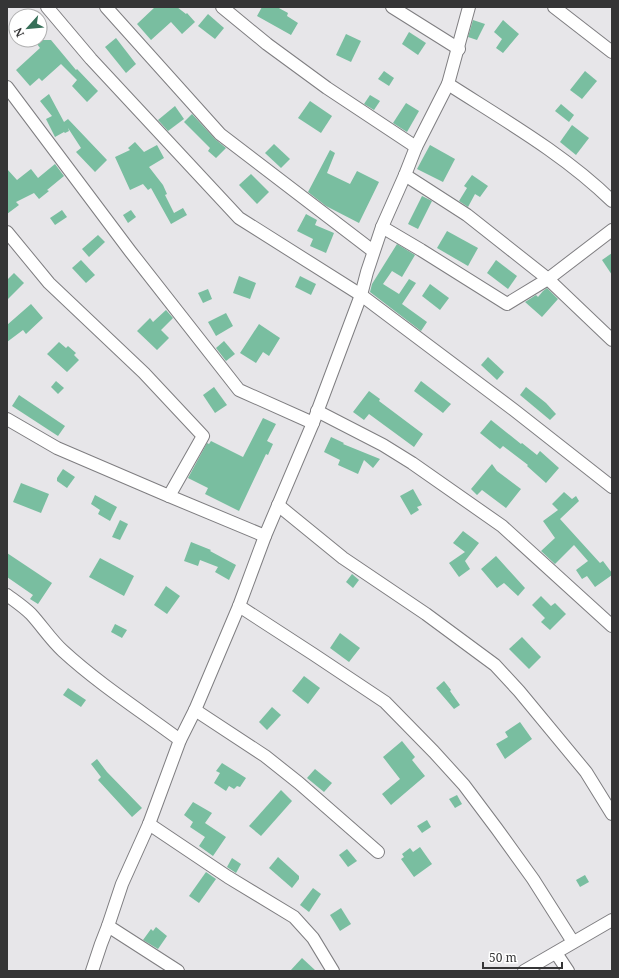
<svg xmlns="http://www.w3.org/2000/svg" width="619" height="978" font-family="'Noto Serif',serif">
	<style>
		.building { fill: #79bea0 }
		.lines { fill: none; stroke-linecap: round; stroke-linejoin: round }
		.minor-casing { stroke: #7f7e81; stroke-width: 14 }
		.minor { stroke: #fff; stroke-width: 12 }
	</style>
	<rect width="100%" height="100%" fill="#e7e6e9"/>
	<g class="building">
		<polygon points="155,7 177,7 186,14 187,13 195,22 182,34 171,22 151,40 137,24"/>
		<polygon points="262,7 277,7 288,13 287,16 298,23 291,35 257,16"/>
		<polygon points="208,14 224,28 215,39 198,26"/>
		<polygon points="473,20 485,24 477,40 468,37"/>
		<polygon points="503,20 519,34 503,53 496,48 502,39 494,32"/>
		<polygon points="409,32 426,43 418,55 402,44"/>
		<polygon points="346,34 361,41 351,62 336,55"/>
		<polygon points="116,38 136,64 126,73 105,47"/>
		<polygon points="34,40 51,40 76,70 77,69 98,91 87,102 72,86 77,80 61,64 42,81 39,78 30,86 16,70 40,48"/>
		<polygon points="384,71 394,78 389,86 378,79"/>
		<polygon points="585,71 597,81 582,99 570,90"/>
		<polygon points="49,94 64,122 68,119 107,160 95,172 76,152 81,148 68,128 69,131 65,133 64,132 55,137 46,119 52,116 40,101"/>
		<polygon points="370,95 380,101 374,110 364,104"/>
		<polygon points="310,101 332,116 321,133 298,118"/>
		<polygon points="406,103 419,111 407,132 393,123"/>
		<polygon points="561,104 574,115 569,122 555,111"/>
		<polygon points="175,106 184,119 168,131 158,120"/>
		<polygon points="192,114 215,139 226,148 216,158 208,151 210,148 184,122"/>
		<polygon points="572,125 589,138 576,155 560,142"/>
		<polygon points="135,142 144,152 157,145 164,158 149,167 163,185 167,194 165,195 174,213 183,208 187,215 171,224 151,188 148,190 143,184 130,190 115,157 130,150 128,148"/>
		<polygon points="274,144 290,159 281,168 265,153"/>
		<polygon points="430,145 455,159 443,182 417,169"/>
		<polygon points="330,150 335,153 327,173 350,184 357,171 379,182 359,223 326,206 308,192"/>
		<polygon points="55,164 64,176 47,190 49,191 39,199 34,193 16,202 19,205 7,214 7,169 17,180 31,169 38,178"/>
		<polygon points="251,174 269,192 257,204 239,185"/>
		<polygon points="472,175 488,186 480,197 475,194 468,207 459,201 467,188 464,186"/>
		<polygon points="422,196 432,201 418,229 408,224"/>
		<polygon points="62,210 67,217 55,225 50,218"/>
		<polygon points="131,210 136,217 128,223 123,215"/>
		<polygon points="306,214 317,220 315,225 334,233 326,253 310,246 313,239 297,231"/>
		<polygon points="447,231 478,248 468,266 437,248"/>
		<polygon points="98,235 105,242 89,257 82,249"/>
		<polygon points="397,244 415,255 402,277 392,271 383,284 399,294 409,279 416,283 402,304 427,322 421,331 370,292 372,284"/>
		<polygon points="612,253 612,275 602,260"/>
		<polygon points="81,260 95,275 86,283 72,268"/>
		<polygon points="496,260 517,276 508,289 487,273"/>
		<polygon points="14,273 24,283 7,300 7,280"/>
		<polygon points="239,276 256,283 250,299 233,293"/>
		<polygon points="300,276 316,284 311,295 295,287"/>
		<polygon points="430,284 449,298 440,310 422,296"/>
		<polygon points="547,288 558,299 542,317 525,302 536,295 538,297 543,291"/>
		<polygon points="208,289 212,299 203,303 198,293"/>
		<polygon points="31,304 43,318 26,334 23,330 7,342 7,325"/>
		<polygon points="166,310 173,318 161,330 169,338 157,350 137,331 150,318 153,322"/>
		<polygon points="226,313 233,326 216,336 208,322"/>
		<polygon points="259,324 280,338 269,356 263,352 256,363 240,353"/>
		<polygon points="224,341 235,354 226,361 216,348"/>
		<polygon points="59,342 66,348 68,346 76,353 74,355 79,360 67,372 47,354"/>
		<polygon points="488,357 504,372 497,380 481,365"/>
		<polygon points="56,381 64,388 58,394 51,387"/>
		<polygon points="421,381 451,404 443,413 414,391"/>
		<polygon points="214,387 227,405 215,413 203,395"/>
		<polygon points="526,387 546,403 556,414 550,420 520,395"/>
		<polygon points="369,391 380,399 379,401 423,434 414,447 369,414 364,420 353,412"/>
		<polygon points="19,395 65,426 58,436 12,406"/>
		<polygon points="263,418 276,424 267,441 273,444 268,455 266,454 239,511 205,494 208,488 188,478 207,443 209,444 211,441 243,457"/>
		<polygon points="491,420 521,444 522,443 537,455 540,451 559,468 546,483 527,466 528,465 503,446 500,449 480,433"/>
		<polygon points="331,437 344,443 343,444 380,459 373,468 364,460 358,474 338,465 340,460 324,452"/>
		<polygon points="492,464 497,471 521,489 506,508 482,490 477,495 471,489"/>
		<polygon points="63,469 75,477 67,488 57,481 57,478"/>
		<polygon points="21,483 49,494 41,513 13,502"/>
		<polygon points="413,489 422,505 417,507 419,510 411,515 400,496"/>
		<polygon points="564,492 572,499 576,496 579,501 560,519 600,563 603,561 612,573 612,575 595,587 587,576 582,579 576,570 588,561 574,545 555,564 541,551 555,538 543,521 558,510 552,504"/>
		<polygon points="95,495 117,507 110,521 98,514 100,510 91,504"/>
		<polygon points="120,520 128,524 120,540 112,537"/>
		<polygon points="463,531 479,543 465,561 470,569 459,577 449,563 465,552 453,543"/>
		<polygon points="191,542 211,550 210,551 236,565 229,580 215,572 218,567 200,560 198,566 184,561"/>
		<polygon points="7,553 52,583 38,604 30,599 33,595 7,577"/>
		<polygon points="496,556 525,588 518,596 504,583 497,588 481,569"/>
		<polygon points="100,558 134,576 124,596 89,577"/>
		<polygon points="352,574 359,580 353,588 346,582"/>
		<polygon points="166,586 180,596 167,614 154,605"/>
		<polygon points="541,596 551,606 555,603 566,614 550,630 541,622 545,618 532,605"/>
		<polygon points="115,624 127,630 122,638 111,632"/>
		<polygon points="340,633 360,648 349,662 330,648"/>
		<polygon points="522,637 541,657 529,669 509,649"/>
		<polygon points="304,676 320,688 308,704 292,691"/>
		<polygon points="444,681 451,690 450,691 460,705 454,709 436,688"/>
		<polygon points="68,688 86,700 81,707 63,695"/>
		<polygon points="272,707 281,715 267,730 259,722"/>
		<polygon points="520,722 532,739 505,759 496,744 508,737 505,732"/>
		<polygon points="402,741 415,757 412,760 425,776 391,805 382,794 400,779 383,757"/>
		<polygon points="97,759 107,772 142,808 132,817 98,780 101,777 91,764"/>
		<polygon points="222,763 246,778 240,787 237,786 234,789 229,786 226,791 214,783 220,773 216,771"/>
		<polygon points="315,769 332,783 324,792 307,778"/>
		<polygon points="281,790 292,801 261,836 249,826"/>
		<polygon points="457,795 462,804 455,808 449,799"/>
		<polygon points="193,802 212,813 205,823 226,837 213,856 199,846 205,837 190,827 193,822 184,815"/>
		<polygon points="427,820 431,827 422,833 417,826"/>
		<polygon points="420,847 432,864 414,877 401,859 404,857 402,854 410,848 413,852"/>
		<polygon points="347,849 357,861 348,867 339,855"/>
		<polygon points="278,857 299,876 299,879 292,888 269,868"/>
		<polygon points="232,858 241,864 236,873 227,867"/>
		<polygon points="206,872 216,879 199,903 189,896"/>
		<polygon points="585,875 589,882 580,887 576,880"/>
		<polygon points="313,888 321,894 309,912 300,905"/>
		<polygon points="341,908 351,924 340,931 330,915"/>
		<polygon points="156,927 167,936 158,949 143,940 151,929 153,931"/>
		<polygon points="302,958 316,971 290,971"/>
	</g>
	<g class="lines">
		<defs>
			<g id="minor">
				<polyline points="47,7 91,59 239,218 361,295 514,410 612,487"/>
				<polyline points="106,7 220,134 373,251"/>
				<polyline points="222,7 267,44 327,88 416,147"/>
				<polyline points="392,7 459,49"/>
				<polyline points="554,7 612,52"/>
				<path d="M448,84C504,120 564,154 612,201"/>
				<polyline points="7,87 130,251 239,390 313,423"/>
				<polyline points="405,175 467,215 548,279 612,340"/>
				<polyline points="382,227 421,250 507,304 548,279 612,230"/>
				<polyline points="7,232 49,283 144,373 203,436 169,496 265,536"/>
				<polyline points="317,411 383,445 412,463 502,526 612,626"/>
				<polyline points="7,419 57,448 169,496"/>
				<polyline points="278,505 343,558 426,614 495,665 519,691 586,772 612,814"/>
				<path d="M7,595C15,601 24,607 31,614C42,626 51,640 63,651C99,684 141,711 180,740"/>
				<polyline points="239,606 313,654 385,702 434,752 464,785 497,829 533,879 573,942"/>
				<polyline points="195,710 265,756 299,783 378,852"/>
				<polyline points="149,824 228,877 294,917 313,938 333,971"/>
				<polyline points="108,926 178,971"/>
				<polyline points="556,953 568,971"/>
				<polyline points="92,971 101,944 108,926 122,884 149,824 180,740 195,710 239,606 265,536 313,423 361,295 367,272 382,227 405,175 416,147 448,84 469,7"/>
				<polyline points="524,971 612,920"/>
			</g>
		</defs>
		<use href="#minor" class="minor-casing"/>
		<use href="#minor" class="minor"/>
	</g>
	<rect width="619" height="978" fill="none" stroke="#353536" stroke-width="16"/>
	<g transform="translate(28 28) rotate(243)"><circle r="19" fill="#ffffff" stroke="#aeaeaf"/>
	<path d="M0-3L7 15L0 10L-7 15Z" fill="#366f58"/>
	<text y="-6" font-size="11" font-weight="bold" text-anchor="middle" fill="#353536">N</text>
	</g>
	<path d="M483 962v6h79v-6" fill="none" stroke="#353536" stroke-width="2"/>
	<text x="489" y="962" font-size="12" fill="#353536" stroke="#ffffff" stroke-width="3" paint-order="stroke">50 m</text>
</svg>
